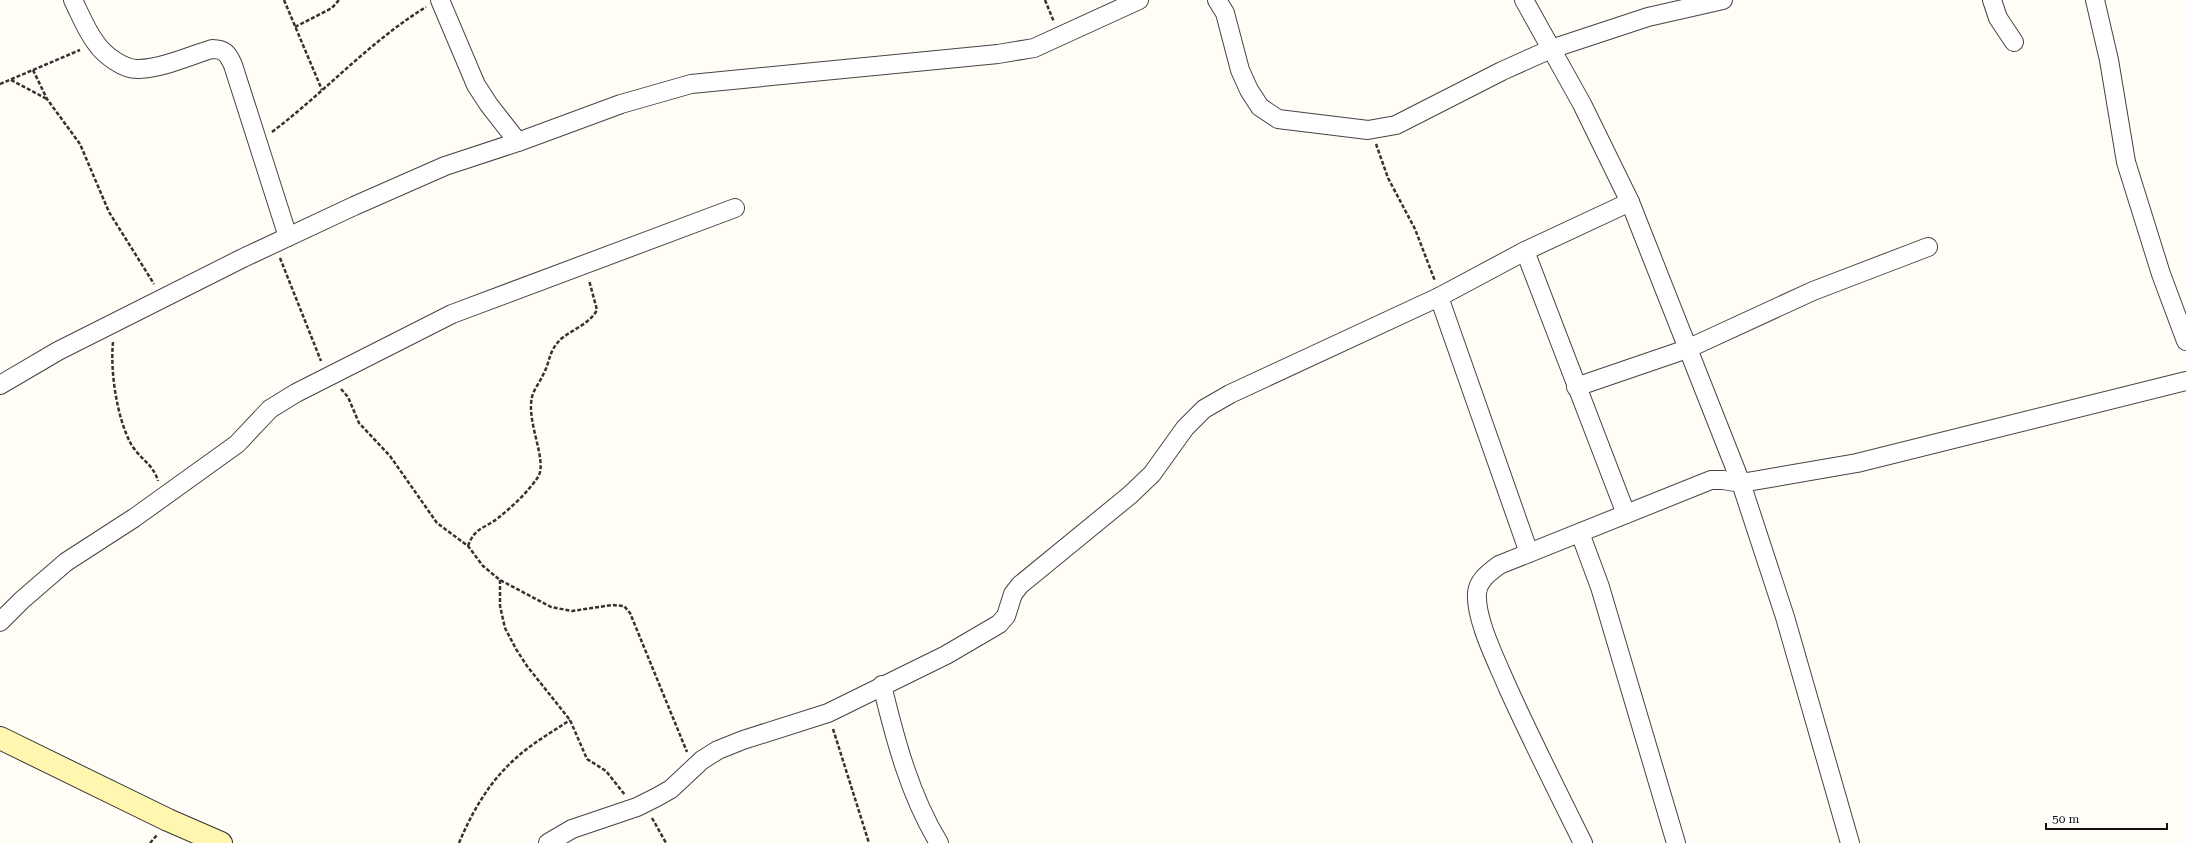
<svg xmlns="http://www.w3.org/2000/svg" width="2186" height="843" font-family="'Roboto Serif',serif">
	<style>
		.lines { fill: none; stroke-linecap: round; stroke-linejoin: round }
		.street-casing { stroke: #444; stroke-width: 20 }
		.secondary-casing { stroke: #333; stroke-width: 24 }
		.path { stroke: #333; stroke-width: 2.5; stroke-dasharray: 4 2; stroke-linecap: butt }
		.street { stroke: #fff; stroke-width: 18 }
		.secondary { stroke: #fff6b0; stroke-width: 22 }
	</style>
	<rect width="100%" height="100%" fill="#fffdf5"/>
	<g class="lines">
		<defs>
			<g id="street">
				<path d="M73,0C80,14 86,30 96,43C104,55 124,70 139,69C163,68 189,56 212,49C225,49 228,54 233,65L288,237"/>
				<polyline points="440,0 476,85 489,105 518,142"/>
				<polyline points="1217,0 1225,13 1240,70 1249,90 1260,107 1278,119 1368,130 1396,125 1502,71 1551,49 1648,17 1723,0"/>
				<polyline points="1524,0 1582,104 1630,202 1741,483 1785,617 1850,843"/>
				<polyline points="1992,0 1998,18 2014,42"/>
				<polyline points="2095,0 2109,60 2126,162 2161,274 2186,341"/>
				<polyline points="1525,251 1626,514"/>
				<polyline points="1439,297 1529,553"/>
				<polyline points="0,385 58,351 243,258 354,206 445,166 518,142 621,104 691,84 998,54 1034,48 1139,0"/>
				<polyline points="1576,387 1687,349 1813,291 1928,247"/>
				<polyline points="1580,533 1600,587 1676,843"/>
				<polyline points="0,622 22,600 66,562 134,518 237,444 270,409 296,393 452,314 735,208"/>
				<path d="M882,685C895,739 910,796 939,843"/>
				<polyline points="548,843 572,829 637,807 657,797 671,789 702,760 718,750 743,740 828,713 946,655 999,624 1006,616 1013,594 1020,585 1130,495 1152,474 1185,428 1204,409 1230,394 1439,297 1525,251 1630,202"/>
				<path d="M1583,843C1557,791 1531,739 1507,686C1497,662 1475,619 1477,593C1478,580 1489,573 1499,565L1711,480H1723L1741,483L1857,463L2186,381"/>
			</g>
			<polyline id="secondary" points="0,738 168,820 221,843"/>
		</defs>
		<use href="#street" class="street-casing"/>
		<use href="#secondary" class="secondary-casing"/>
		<g class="path">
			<polyline points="284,0 322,90"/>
			<polyline points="1045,0 1054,22"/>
			<polyline points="295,27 332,8 339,0"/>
			<polyline points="33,70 47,99 80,144 109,212 154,284"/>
			<polyline points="11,80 47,99"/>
			<polyline points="0,84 80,50"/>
			<path d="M272,132C325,92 369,42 426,7"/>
			<polyline points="1376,144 1388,178 1415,229 1435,281"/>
			<polyline points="280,258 321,361"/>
			<path d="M113,342C110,372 117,418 131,444C139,458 154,465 158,481"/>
			<polyline points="341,389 348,397 359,423 390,456 437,523 468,546 483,566 500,580 551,607 572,611 612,605 624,606 630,613 687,752"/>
			<path d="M468,546C475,527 484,529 498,518C512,507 528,492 538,477C548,461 526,422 532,397C534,389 540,382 543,375C551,360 548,351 562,338C574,329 590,323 597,310L589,280"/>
			<polyline points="500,580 500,606 505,628 516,649 527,666 570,720 587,759 606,771 625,795"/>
			<polyline points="833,729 869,843"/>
			<polyline points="652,818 666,843"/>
			<polyline points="150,843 157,835"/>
			<path d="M459,843C472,812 489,782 515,759C531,744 552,732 570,720"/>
		</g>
		<use href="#street" class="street"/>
		<use href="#secondary" class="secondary"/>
	</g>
	<path d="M2046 823v6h121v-6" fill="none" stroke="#111111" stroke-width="2"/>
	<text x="2052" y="823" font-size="12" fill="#111111" stroke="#ffffff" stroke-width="3" paint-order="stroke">50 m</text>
</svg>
